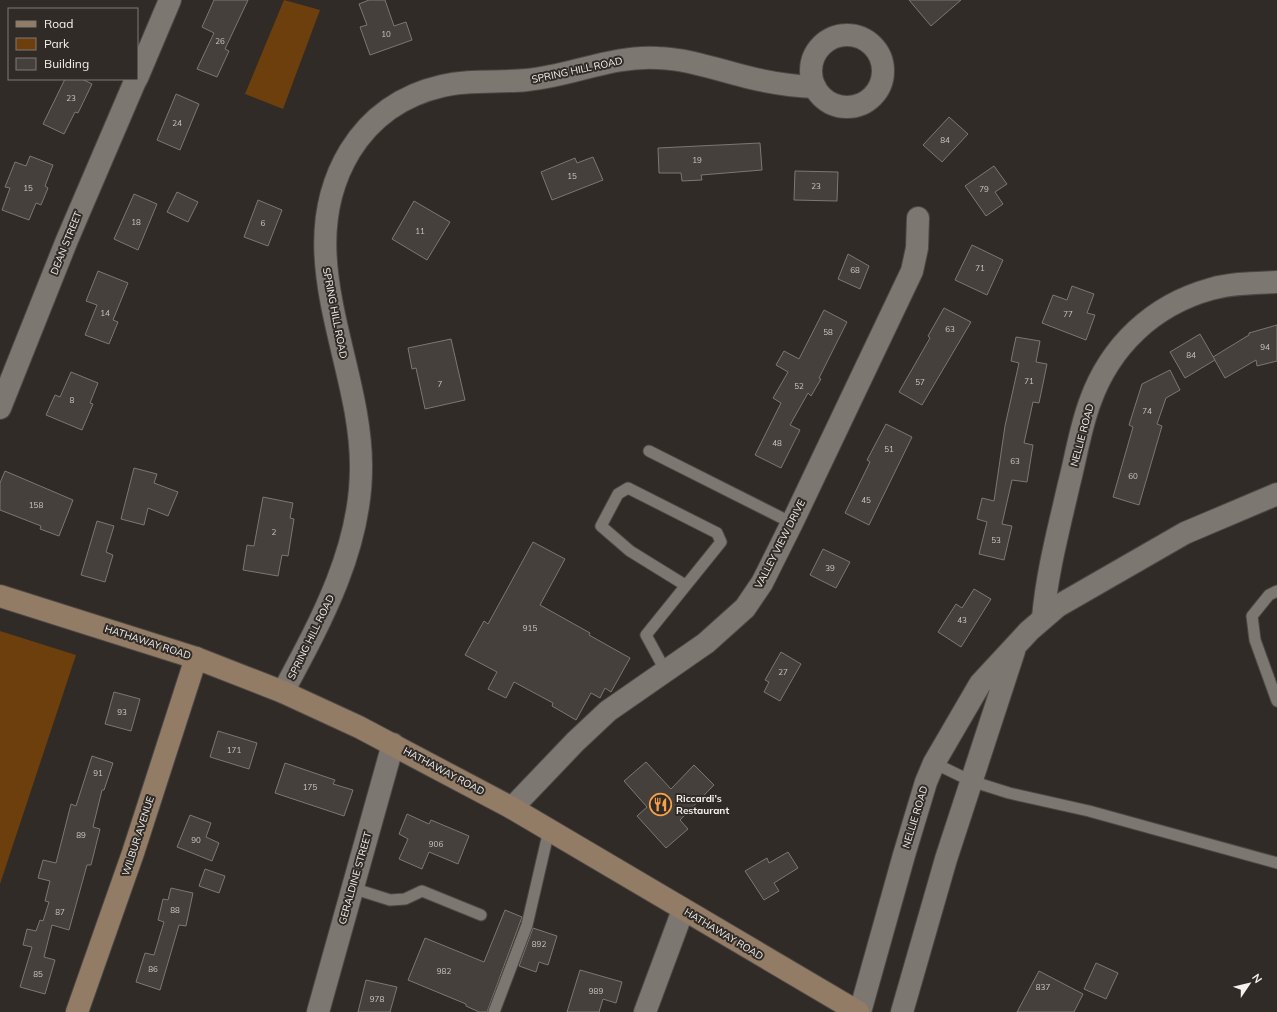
<svg xmlns="http://www.w3.org/2000/svg" width="1277" height="1012" font-family="Mulish,sans-serif">
	<style>
		.green { fill: #6c3f0d }
		.building { fill: #45403b; stroke: #7d7772 }
		.lines { fill: none; stroke-linecap: round; stroke-linejoin: round }
		.lane-casing { stroke: #4d4845; stroke-width: 13 }
		.street-casing { stroke: #4d4845; stroke-width: 24 }
		.secondary-casing { stroke: #4d4845; stroke-width: 24 }
		.lane { stroke: #7d7772; stroke-width: 11 }
		.street { stroke: #7d7772; stroke-width: 22 }
		.secondary { stroke: #937c65; stroke-width: 22 }
		.labels { text-anchor: middle; dominant-baseline: central; stroke-width: 4; stroke-linejoin: round; paint-order: stroke }
		.number-label { font-size: 8px; fill: #c9c5c1 }
		.street-label { font-size: 10px; fill: #f5f1ee; stroke: #302b26 }
		.poi-label { font-size: 10px; font-weight: bold; fill: #f5f1ee; stroke: #302b26; text-anchor: start }
	</style>
	<rect width="100%" height="100%" fill="#302b26"/>
	<g class="green">
		<polygon points="284,0 320,10 283,109 245,94"/>
		<polygon points="0,631 76,655 0,884"/>
	</g>
	<g class="building">
		<polygon points="214,0 248,0 225,49 229,51 217,77 197,69 214,33 202,27"/>
		<polygon points="369,0 385,0 394,26 406,22 412,40 370,55 360,27 367,25 359,4"/>
		<polygon points="909,0 961,0 931,26"/>
		<polygon points="65,79 82,79 92,84 78,113 75,112 64,134 43,124"/>
		<polygon points="176,94 199,104 180,150 157,140"/>
		<polygon points="949,117 968,134 942,162 923,145"/>
		<polygon points="760,143 762,170 701,175 702,180 682,181 681,173 659,173 658,148"/>
		<polygon points="30,156 53,165 45,186 48,188 41,205 36,203 29,220 2,210 10,188 5,187 15,162 26,166"/>
		<polygon points="593,157 603,180 552,200 541,172 575,158 577,163"/>
		<polygon points="994,166 1007,184 995,192 1003,204 986,216 965,186"/>
		<polygon points="795,171 838,172 837,201 794,200"/>
		<polygon points="177,192 198,202 188,222 167,212"/>
		<polygon points="134,194 157,204 138,250 114,239"/>
		<polygon points="258,200 282,210 268,246 244,237"/>
		<polygon points="414,201 450,222 427,260 392,239"/>
		<polygon points="972,245 1003,260 987,295 955,280"/>
		<polygon points="848,254 869,266 860,289 838,279"/>
		<polygon points="98,271 128,283 113,320 118,322 109,344 85,335 97,305 86,301"/>
		<polygon points="1072,286 1094,294 1087,313 1095,315 1086,340 1042,323 1053,295 1067,300"/>
		<polygon points="944,308 971,322 922,405 899,392 930,338 928,336"/>
		<polygon points="824,310 847,322 819,378 821,379 811,396 808,393 790,425 800,430 781,468 755,455 781,403 773,398 788,372 776,365 784,351 799,359"/>
		<polygon points="1277,325 1277,361 1257,366 1256,360 1225,378 1213,357 1249,335 1249,333"/>
		<polygon points="1200,334 1215,360 1185,378 1170,352"/>
		<polygon points="1016,337 1040,341 1036,362 1047,364 1039,403 1033,402 1024,443 1033,445 1027,482 1012,480 1002,524 1012,526 1004,560 979,554 987,522 977,519 982,498 994,501 1005,426 1019,363 1011,361"/>
		<polygon points="451,339 465,400 425,409 416,368 412,369 408,348"/>
		<polygon points="1170,370 1180,390 1166,398 1157,424 1162,426 1139,505 1113,497 1133,427 1129,425 1142,384"/>
		<polygon points="71,372 98,383 90,403 93,404 82,430 46,415 55,395 60,397"/>
		<polygon points="886,424 912,437 869,525 845,513 870,462 867,460"/>
		<polygon points="134,468 157,474 154,483 178,492 168,516 148,508 144,525 121,519"/>
		<polygon points="5,471 73,500 59,536 40,529 41,526 0,510 0,483"/>
		<polygon points="263,497 293,503 290,518 294,519 288,556 282,555 278,576 243,570 247,545 254,546"/>
		<polygon points="97,521 114,526 106,552 113,555 105,582 81,575"/>
		<polygon points="533,542 565,559 540,605 590,633 589,635 630,658 611,692 605,688 600,698 591,693 576,720 552,706 553,703 514,682 506,698 488,689 497,672 465,655 484,621 488,624"/>
		<polygon points="823,549 850,562 836,588 810,575"/>
		<polygon points="974,589 991,599 961,647 938,632 956,604 962,608"/>
		<polygon points="781,652 801,664 780,701 764,692 769,682 765,680"/>
		<polygon points="114,692 140,699 131,731 105,724"/>
		<polygon points="218,731 257,743 249,769 210,757"/>
		<polygon points="92,756 113,763 104,790 102,790 93,827 100,829 91,865 87,865 69,930 52,925 44,957 55,960 45,994 20,987 32,947 23,945 27,929 36,931 40,920 43,921 49,902 45,901 50,881 38,878 43,860 56,863 71,804 76,806"/>
		<polygon points="646,762 671,789 694,765 714,785 680,820 688,829 666,848 637,816 647,807 624,781"/>
		<polygon points="285,763 335,780 333,784 353,790 344,816 275,793"/>
		<polygon points="407,814 429,824 431,820 469,836 458,864 429,852 422,869 399,859 408,839 399,834"/>
		<polygon points="190,815 211,823 206,837 219,843 212,861 177,847"/>
		<polygon points="788,852 798,868 774,883 779,891 764,900 745,871 767,858 769,863"/>
		<polygon points="205,869 225,876 219,893 199,886"/>
		<polygon points="171,888 193,893 186,926 179,925 160,990 136,982 145,953 154,955 164,922 158,920 163,899 168,900"/>
		<polygon points="505,910 522,917 487,1012 479,1012 466,1006 466,1004 408,980 425,938 484,962"/>
		<polygon points="533,928 557,936 548,965 539,962 536,972 519,966"/>
		<polygon points="1096,963 1118,973 1106,999 1084,989"/>
		<polygon points="580,970 622,982 616,1003 603,999 599,1012 567,1012"/>
		<polygon points="1039,971 1083,994 1074,1012 1017,1012"/>
		<polygon points="366,980 397,987 390,1012 358,1012"/>
	</g>
	<g class="lines">
		<defs>
			<g id="lane">
				<polyline points="649,451 792,523"/>
				<polyline points="1277,591 1269,595 1252,616 1255,640 1277,701"/>
				<polyline points="666,672 646,635 721,542 717,533 628,488 618,494 601,526 630,551 685,585"/>
				<polyline points="934,763 971,781 1009,793 1089,811 1277,863"/>
				<polyline points="352,888 390,900 405,899 422,891 481,915"/>
				<polyline points="494,1012 527,925 549,830"/>
			</g>
			<g id="street">
				<circle cx="847" cy="71" r="36"/>
				<polyline points="137,78 170,0"/>
				<polyline points="0,408 67,240 136,79"/>
				<path d="M1043,618C1047,572 1059,528 1069,484C1076,457 1080,429 1090,402C1110,346 1153,305 1211,289C1232,283 1255,283 1277,282"/>
				<path d="M283,692C320,623 361,549 361,468C362,362 288,253 350,151C371,117 403,95 442,86C470,79 499,83 527,80C571,76 613,55 658,58C690,59 721,71 751,78C772,83 793,86 815,87"/>
				<polyline points="512,808 575,742 608,711 706,643 745,608 762,583 792,523 912,271 917,248 918,218"/>
				<polyline points="318,1012 393,744"/>
				<polyline points="645,1012 683,910"/>
				<polyline points="860,1012 904,855 926,782 934,763 980,684 1029,631 1058,606 1185,533 1277,494"/>
				<polyline points="902,1012 946,859 1014,651"/>
			</g>
			<g id="secondary">
				<polyline points="0,596 196,658 283,692 359,727 512,808 858,1012"/>
				<polyline points="77,1012 133,853 196,658"/>
			</g>
		</defs>
		<use href="#lane" class="lane-casing"/>
		<use href="#street" class="street-casing"/>
		<use href="#secondary" class="secondary-casing"/>
		<use href="#lane" class="lane"/>
		<use href="#street" class="street"/>
		<use href="#secondary" class="secondary"/>
	</g>
	<defs>
		<symbol id="restaurant-ring" viewBox="-11 -11 22 22"><circle r="9.5" fill="#302b26" stroke="#f7a149" stroke-width="1.5"/><path d="M-5-6h1v4h1v-4h1v4h1v-4h1v5L-1.5 .5V6h-2V.5L-5-1ZM5-6V6H3V1.5H1.5Q1.5-4 5-6Z" fill="#f7a149"/></symbol>
	</defs>
	<g fill-rule="evenodd">
		<use href="#restaurant-ring" x="648" y="792" width="25" height="25"/>
	</g>
	<g class="labels">
		<g class="number-label">
			<text x="386" y="34">10</text>
			<text x="220" y="41">26</text>
			<text x="71" y="98">23</text>
			<text x="177" y="123">24</text>
			<text x="945" y="140">84</text>
			<text x="697" y="160">19</text>
			<text x="572" y="176">15</text>
			<text x="816" y="186">23</text>
			<text x="28" y="188">15</text>
			<text x="984" y="189">79</text>
			<text x="136" y="222">18</text>
			<text x="263" y="223">6</text>
			<text x="420" y="231">11</text>
			<text x="980" y="268">71</text>
			<text x="855" y="270">68</text>
			<text x="105" y="313">14</text>
			<text x="1068" y="314">77</text>
			<text x="950" y="329">63</text>
			<text x="828" y="332">58</text>
			<text x="1265" y="347">94</text>
			<text x="1191" y="355">84</text>
			<text x="1029" y="381">71</text>
			<text x="920" y="382">57</text>
			<text x="440" y="384">7</text>
			<text x="799" y="386">52</text>
			<text x="72" y="400">8</text>
			<text x="1147" y="411">74</text>
			<text x="777" y="443">48</text>
			<text x="889" y="449">51</text>
			<text x="1015" y="461">63</text>
			<text x="1133" y="476">60</text>
			<text x="866" y="500">45</text>
			<text x="36" y="505">158</text>
			<text x="274" y="532">2</text>
			<text x="996" y="540">53</text>
			<text x="830" y="568">39</text>
			<text x="962" y="620">43</text>
			<text x="530" y="628">915</text>
			<text x="783" y="672">27</text>
			<text x="122" y="712">93</text>
			<text x="234" y="750">171</text>
			<text x="98" y="773">91</text>
			<text x="310" y="787">175</text>
			<text x="81" y="835">89</text>
			<text x="196" y="840">90</text>
			<text x="436" y="844">906</text>
			<text x="175" y="910">88</text>
			<text x="60" y="912">87</text>
			<text x="539" y="944">892</text>
			<text x="153" y="969">86</text>
			<text x="444" y="971">982</text>
			<text x="38" y="974">85</text>
			<text x="1043" y="987">837</text>
			<text x="596" y="991">989</text>
			<text x="377" y="999">978</text>
		</g>
		<g class="street-label">
			<text transform="translate(577 70) rotate(-12)">SPRING HILL ROAD</text>
			<text transform="translate(66 243) rotate(-68)">DEAN STREET</text>
			<text transform="translate(335 313) rotate(79)">SPRING HILL ROAD</text>
			<text transform="translate(1082 435) rotate(-75)">NELLIE ROAD</text>
			<text transform="translate(780 544) rotate(-63)">VALLEY VIEW DRIVE</text>
			<text transform="translate(311 637) rotate(-64)">SPRING HILL ROAD</text>
			<text transform="translate(148 642) rotate(18)">HATHAWAY ROAD</text>
			<text transform="translate(444 771) rotate(28)">HATHAWAY ROAD</text>
			<text transform="translate(915 817) rotate(-73)">NELLIE ROAD</text>
			<text transform="translate(138 836) rotate(-72)">WILBUR AVENUE</text>
			<text transform="translate(355 878) rotate(-74)">GERALDINE STREET</text>
			<text transform="translate(724 934) rotate(31)">HATHAWAY ROAD</text>
		</g>
		<g class="poi-label">
			<text x="676" y="798">Riccardi's<tspan x="676" dy="12">Restaurant</tspan></text>
		</g>
	</g>
	<rect x="8" y="8" width="130" height="72" fill="#302b26" stroke="#7f7a76"/>
	<rect x="16" y="21" width="20" height="6" fill="#937c65" stroke="#7f7a76"/>
	<text x="44" y="28" font-size="12" fill="#f5f1ee">Road</text>
	<rect x="16" y="38" width="20" height="12" fill="#6c3f0d" stroke="#7f7a76"/>
	<text x="44" y="48" font-size="12" fill="#f5f1ee">Park</text>
	<rect x="16" y="58" width="20" height="12" fill="#45403b" stroke="#7f7a76"/>
	<text x="44" y="68" font-size="12" fill="#f5f1ee">Building</text>
	<g transform="translate(1249 984) rotate(55)" stroke="#302b26" stroke-width="3" paint-order="stroke">
	<path d="M0-3L7 15L0 10L-7 15Z" fill="#f5f1ee"/>
	<text y="-6" font-size="11" font-weight="bold" text-anchor="middle" fill="#f5f1ee">N</text>
	</g>
</svg>
